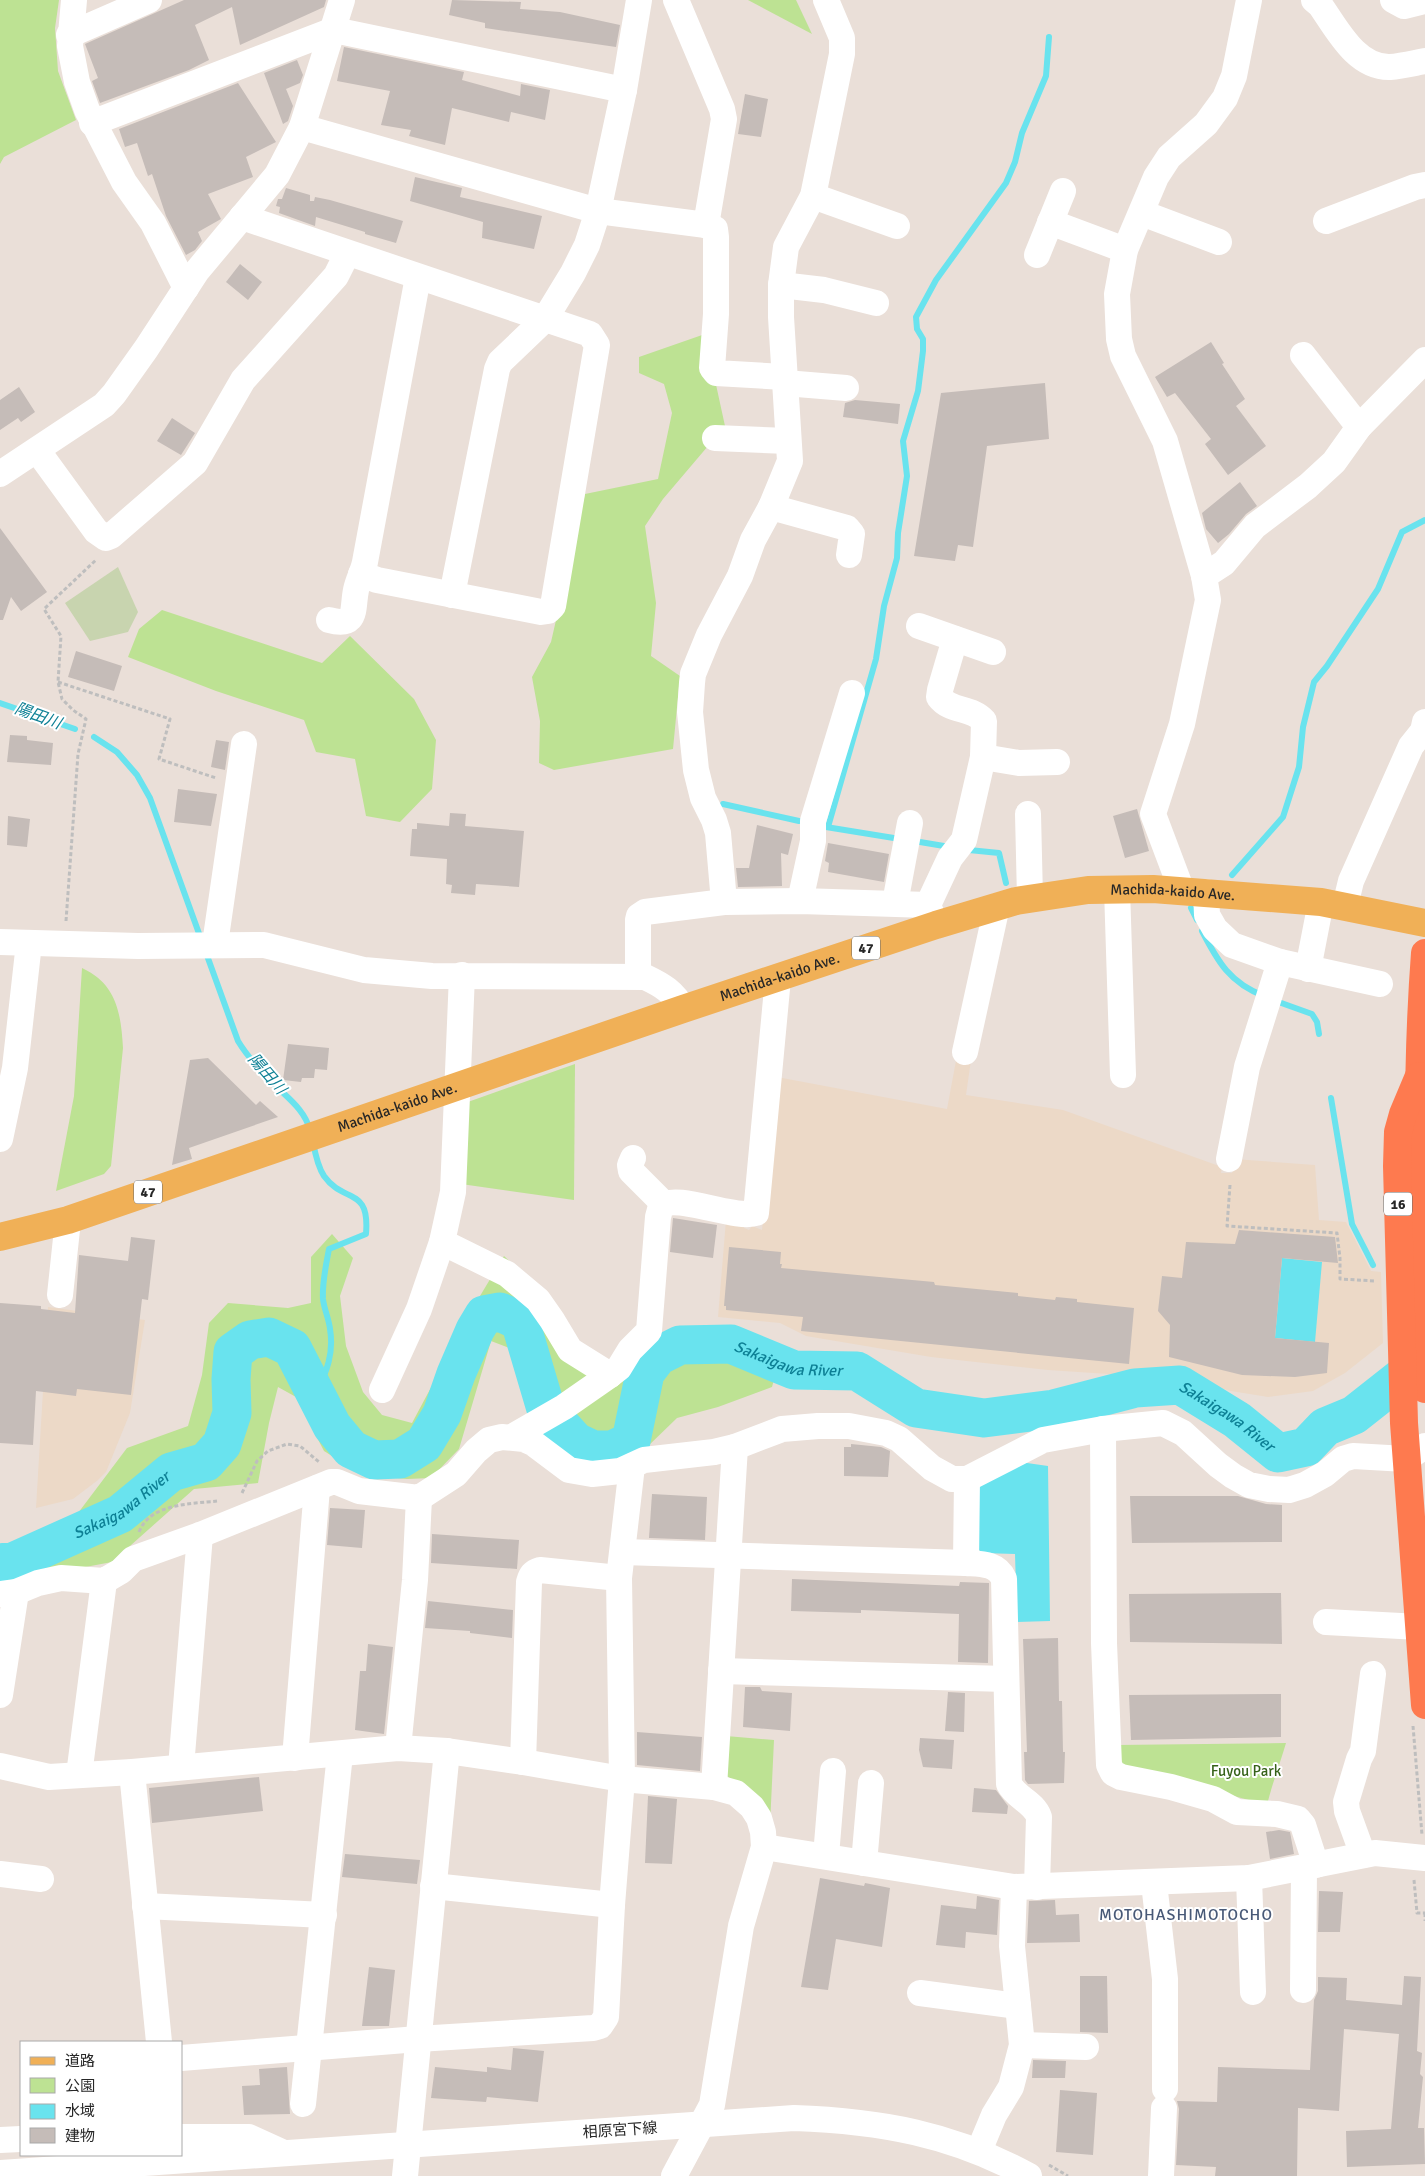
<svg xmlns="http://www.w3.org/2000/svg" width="1425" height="2176" font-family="Signika,'Noto Sans JP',sans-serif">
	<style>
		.education { fill: #ecd9c7 }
		.green { fill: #bde293 }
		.cemetery { fill: #c8d4af }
		.water { fill: #69e3ee }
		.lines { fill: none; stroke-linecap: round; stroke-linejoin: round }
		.stream { stroke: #69e3ee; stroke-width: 6 }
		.river { stroke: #69e3ee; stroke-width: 39 }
		.building { fill: #c5bcb8 }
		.path { stroke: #bebebe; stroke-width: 3; stroke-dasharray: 4 2.5; stroke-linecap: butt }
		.minor { stroke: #fff; stroke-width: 26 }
		.major { stroke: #f0b057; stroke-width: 28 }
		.highway { stroke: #fe7a4f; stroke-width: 28 }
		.labels { text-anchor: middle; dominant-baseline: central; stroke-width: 4; stroke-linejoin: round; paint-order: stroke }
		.shield { fill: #fff; stroke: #686868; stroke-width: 1 }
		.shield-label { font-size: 14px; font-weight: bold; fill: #272727 }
		.street-label { font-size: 15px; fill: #272727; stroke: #fff }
		.park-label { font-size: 15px; fill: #366219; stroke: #fff }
		.water-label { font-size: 16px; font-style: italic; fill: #0d8095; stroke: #fff }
		.neighbourhood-label { font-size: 16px; letter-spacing: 1px; fill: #485977; stroke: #fff }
	</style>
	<rect width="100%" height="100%" fill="#eadfd8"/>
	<g class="education">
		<polygon points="958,1050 972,1053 966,1095 1063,1110 1222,1167 1221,1173 1232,1173 1234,1159 1315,1165 1319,1220 1346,1222 1371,1271 1381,1272 1383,1343 1345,1373 1313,1391 1268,1397 1231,1391 1184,1379 1048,1370 931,1357 806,1336 780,1323 718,1317 726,1220 745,1223 744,1228 749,1230 752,1226 762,1230 777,1077 947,1109"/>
		<polygon points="48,1307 145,1320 130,1413 106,1472 98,1480 73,1499 36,1508"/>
	</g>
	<g class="green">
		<polygon points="0,0 59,0 55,28 58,71 76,120 4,157 0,164"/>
		<polygon points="748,0 796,0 812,34"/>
		<polygon points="705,334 725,426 663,499 645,526 656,603 651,656 680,676 673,749 554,770 539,763 540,721 532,677 551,642 585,494 658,479 672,413 664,384 639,373 639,357"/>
		<polygon points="162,610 322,663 350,636 414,699 436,740 432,789 400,822 366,816 355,759 316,752 304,720 216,691 128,657 139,629"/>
		<path d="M82,968C117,984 121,1014 123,1048L111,1166L104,1174L56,1191L74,1096Z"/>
		<polygon points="575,1064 574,1200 461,1184 465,1103"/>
		<polygon points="332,1234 353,1258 340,1296 346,1346 363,1392 382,1415 412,1423 480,1296 504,1256 523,1274 609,1386 666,1360 720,1355 776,1372 772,1387 718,1407 677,1418 644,1450 584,1459 551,1445 512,1349 491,1341 459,1449 431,1478 407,1479 362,1475 324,1451 296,1397 278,1387 269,1423 258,1483 194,1489 112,1562 0,1583 0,1564 32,1569 71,1551 72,1521 127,1448 188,1426 202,1375 209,1323 228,1303 288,1308 311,1303 311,1257"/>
		<polygon points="726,1736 774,1740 770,1825 756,1794 725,1775"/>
		<path d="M1286,1743C1280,1764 1272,1784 1267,1805L1123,1766L1116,1745Z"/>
	</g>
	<polygon class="cemetery" points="118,567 138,612 128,632 90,641 65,603"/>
	<g class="water">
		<polygon points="1282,1258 1322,1262 1315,1342 1275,1338"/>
		<polygon points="1020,1462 1048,1466 1050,1621 1017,1622 1015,1554 982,1553 979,1550 979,1487"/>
	</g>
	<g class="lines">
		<g class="stream">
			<polyline points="0,703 75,729"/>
			<polyline points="94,737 117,752 137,775 150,798 201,939"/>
			<polyline points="723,804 799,821"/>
			<polyline points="826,827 900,839"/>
			<polyline points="828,827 876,659 884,606 897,558 898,533 907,476 903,441 918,391 923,351 923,339 917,329 916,317 936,280 1006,183 1015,162 1022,133 1046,76 1049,37"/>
			<polyline points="914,841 944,846"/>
			<polyline points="969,850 999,853 1006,883"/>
			<polyline points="1232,875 1283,817 1299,767 1303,727 1314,682 1327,666 1378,589 1402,532 1425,520"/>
			<polyline points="1191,908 1197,920"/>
			<path d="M1202,931C1218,962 1230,983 1264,996"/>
			<path d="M205,950L238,1041C247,1056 259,1069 271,1081C286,1097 304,1108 310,1130"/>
			<polyline points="1273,1000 1312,1014 1317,1022 1319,1034"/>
			<polyline points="1331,1098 1352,1224 1373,1265"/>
			<path d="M313,1142C315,1153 318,1167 324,1176C344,1204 370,1186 366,1234L329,1249C326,1265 322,1282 323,1299C324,1309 329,1319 330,1329C334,1353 327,1372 316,1392"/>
		</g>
		<path class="river" id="s1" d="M0,1563L15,1561L120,1514L171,1472L206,1462L222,1444L232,1413L231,1379L233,1352L250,1340L269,1337L292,1348L332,1426L351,1449L374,1460L400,1459L424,1444L442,1414L456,1374L475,1330L484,1315L500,1312L520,1321L546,1409L576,1442L593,1450H612L631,1441L645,1373L658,1356L680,1345L731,1344L794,1370L857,1371L916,1408L984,1418L1054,1409L1135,1388L1180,1385L1237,1420L1278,1453L1306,1447L1325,1427L1354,1415L1425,1359"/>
	</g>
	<g class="building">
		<polygon points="184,0 326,0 324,7 240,45 232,7 195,25 209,60 189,70 100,103 92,81 98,78 85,44"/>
		<polygon points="452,0 521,2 520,9 560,12 620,25 616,47 485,28 485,23 449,15"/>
		<polygon points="344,47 464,72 462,80 520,96 521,84 550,90 545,120 511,112 509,122 452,108 445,145 409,136 411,130 381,125 390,91 337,81"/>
		<polygon points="297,60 303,75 300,83 286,89 293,106 288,121 283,124 264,73"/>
		<polygon points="238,83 276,142 246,157 253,177 208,194 221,219 198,232 202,241 195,250 186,255 166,216 152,174 148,176 137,143 125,147 119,129"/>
		<polygon points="745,94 768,99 761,137 738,134"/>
		<polygon points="415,177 462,188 460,197 542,216 534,249 482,238 483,222 410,201"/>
		<polygon points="286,188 310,195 310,201 314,201 315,197 330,200 403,221 396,243 365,234 365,232 316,217 315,226 279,213 280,207 276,206 278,199 282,199"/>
		<polygon points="240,264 262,282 248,300 226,282"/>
		<polygon points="1211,342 1224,363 1222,364 1245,399 1236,406 1266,446 1228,475 1205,444 1211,439 1175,393 1167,397 1155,377"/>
		<polygon points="1045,383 1049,439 987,446 973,547 958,545 955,561 914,556 941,393"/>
		<polygon points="19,387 35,412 21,422 18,418 0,430 0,400"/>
		<polygon points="855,400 900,404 898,424 843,417 845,403"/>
		<polygon points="172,418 195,433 181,455 157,441"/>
		<polygon points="1240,482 1257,506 1246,514 1229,534 1218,543 1206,529 1202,513"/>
		<polygon points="0,528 47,592 21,611 11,597 3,620 0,620"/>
		<polygon points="76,651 122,666 114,691 68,677"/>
		<polygon points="10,735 27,736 27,740 53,743 51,765 7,762"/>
		<polygon points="216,740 229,742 225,770 211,767"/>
		<polygon points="178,789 217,794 211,826 174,822"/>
		<polygon points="1137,809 1149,851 1125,858 1113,816"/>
		<polygon points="450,813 466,814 465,826 524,831 519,887 476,884 475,895 451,893 452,885 446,884 447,859 410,856 412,829 417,829 417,823 449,826"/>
		<polygon points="8,816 30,819 27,847 7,845"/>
		<polygon points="757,825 793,834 788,855 781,853 782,886 738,887 736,868 749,868"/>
		<polygon points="828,843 889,854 884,882 828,872 829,863 825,861"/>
		<polygon points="288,1044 329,1048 327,1070 315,1069 314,1078 302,1078 301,1082 283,1080"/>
		<polygon points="208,1058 256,1105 260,1101 278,1117 189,1148 192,1159 172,1165 190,1060"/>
		<polygon points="673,1218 717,1225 713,1258 670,1252"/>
		<polygon points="1239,1230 1335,1237 1338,1263 1282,1258 1275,1338 1329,1343 1327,1373 1295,1377 1242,1375 1169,1357 1170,1325 1158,1311 1162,1276 1182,1278 1186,1242 1235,1244"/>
		<polygon points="131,1237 155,1240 148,1300 142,1299 131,1395 77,1389 76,1396 36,1391 33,1445 0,1443 0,1303 41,1306 41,1309 75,1313 79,1255 128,1261"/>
		<polygon points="729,1247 781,1252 780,1264 782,1264 781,1268 934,1282 935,1285 1018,1293 1018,1296 1055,1300 1056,1297 1077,1299 1077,1302 1134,1308 1129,1364 801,1331 803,1317 726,1310 726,1306 724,1306"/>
		<polygon points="851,1444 881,1447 890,1451 888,1477 844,1476 844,1447 851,1447"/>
		<polygon points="652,1494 707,1497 705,1540 649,1538"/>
		<polygon points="1130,1496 1238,1496 1266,1504 1282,1505 1282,1542 1132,1543"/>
		<polygon points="330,1508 365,1510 362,1548 327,1545"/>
		<polygon points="432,1534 519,1540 517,1569 431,1563"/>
		<polygon points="792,1579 959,1586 960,1582 989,1583 988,1663 958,1662 959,1614 861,1610 861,1613 791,1611"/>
		<polygon points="1281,1593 1282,1644 1130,1642 1129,1594"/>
		<polygon points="428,1601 513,1610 512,1638 470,1633 470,1631 425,1628"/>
		<polygon points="1058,1638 1059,1701 1062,1701 1063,1752 1065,1752 1064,1783 1028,1784 1025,1780 1024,1752 1027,1752 1023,1639"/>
		<polygon points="368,1644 393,1647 384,1734 355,1730 360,1671 366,1671"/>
		<polygon points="745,1687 760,1687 762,1691 792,1693 790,1731 743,1727"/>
		<polygon points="948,1692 965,1693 964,1732 945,1731"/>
		<polygon points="1281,1694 1281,1737 1131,1740 1129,1695"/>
		<polygon points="637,1732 702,1737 700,1771 637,1765"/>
		<polygon points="920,1738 954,1740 952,1769 923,1767 919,1750"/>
		<polygon points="259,1777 263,1811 152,1823 149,1788"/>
		<polygon points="974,1788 996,1790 1008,1806 1007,1814 972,1812"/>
		<polygon points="648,1796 677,1799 672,1864 645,1863"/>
		<polygon points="1279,1830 1290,1832 1294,1854 1270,1859 1266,1832"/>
		<polygon points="345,1854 420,1860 417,1884 342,1877"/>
		<polygon points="820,1878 864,1886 865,1883 890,1888 882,1947 836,1939 828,1990 801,1987"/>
		<polygon points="1319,1891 1343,1892 1340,1932 1318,1932"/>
		<polygon points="977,1896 999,1900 997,1935 966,1932 965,1948 936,1945 941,1905 976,1909"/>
		<polygon points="1055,1900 1056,1915 1079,1914 1080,1942 1027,1943 1029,1901"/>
		<polygon points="369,1967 395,1970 389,2026 362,2026"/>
		<polygon points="1080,1976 1107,1976 1108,2033 1080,2032"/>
		<polygon points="1404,1976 1421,1977 1417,2051 1422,2053 1420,2074 1423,2077 1418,2128 1424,2128 1425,2164 1347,2167 1346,2131 1391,2129 1399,2034 1344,2029 1339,2111 1298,2108 1297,2176 1215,2176 1216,2167 1176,2165 1179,2109 1177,2101 1217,2102 1218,2067 1310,2070 1314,2000 1318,1991 1318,1977 1347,1978 1346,2000 1402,2005"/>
		<polygon points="513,2048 544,2051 538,2102 487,2097 486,2102 431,2098 435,2067 487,2072 487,2067 511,2070"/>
		<polygon points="1033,2060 1066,2061 1065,2078 1032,2078"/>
		<polygon points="287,2067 290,2114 244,2115 242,2086 260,2085 259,2069"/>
		<polygon points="1060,2090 1097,2093 1093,2155 1056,2152"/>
	</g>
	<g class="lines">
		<g class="path">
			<polyline points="58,682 170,719 159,759 216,778"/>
			<polyline points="66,921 78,754 86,719 73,710 62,699 58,682 61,636 44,609 97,559"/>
			<polyline points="1230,1185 1227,1226 1337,1233 1340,1258 1340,1279 1376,1281"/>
			<polyline points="242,1493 257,1461 268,1451 287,1444 300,1446 319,1462"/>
			<path d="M139,1532C150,1503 192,1504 217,1501"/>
			<polyline points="1413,1726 1422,1835"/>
			<polyline points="1414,1880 1417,1913 1425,1913"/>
			<polyline points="1425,1913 1425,1921"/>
			<polyline points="1049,2165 1068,2176"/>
		</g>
		<g class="minor">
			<polyline points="74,0 70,46 77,82 87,110 124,182 153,223 186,288"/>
			<path d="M1314,0L1320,5C1337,29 1356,68 1390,67C1402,66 1414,63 1425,61"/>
			<polyline points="1393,0 1404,6 1425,1"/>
			<polyline points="69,35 149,0"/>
			<polyline points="92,123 334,30 624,90"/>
			<polyline points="302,127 598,211 706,225 724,119 722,109 676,0"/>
			<polyline points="813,196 897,226"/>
			<polyline points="1142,213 1219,242"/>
			<polyline points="242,217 590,334 597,345 553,606 548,611 541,612 377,580 361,574"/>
			<polyline points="1326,221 1415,187 1425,185"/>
			<polyline points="1050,222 1125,250"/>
			<polyline points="706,225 715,229 716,237 716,314 712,368 716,373 784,377"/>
			<polyline points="1037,255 1063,191"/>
			<polyline points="781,285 824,290 876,303"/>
			<polyline points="1303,355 1359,427"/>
			<polyline points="785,383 846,388"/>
			<polyline points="715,438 788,441"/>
			<polyline points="37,450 96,531 106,538 111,536 195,463 243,380 336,276 347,254"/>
			<polyline points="0,474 104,405 114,394 146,349 197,271 277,175 302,127 342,0"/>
			<polyline points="771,507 847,528 852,534 849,555"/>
			<polyline points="1204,576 1224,563 1255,526 1308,486 1334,462 1359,427 1425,360"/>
			<polyline points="452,595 497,369 500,362 545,319 573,273 587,245 598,211 624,90 639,0"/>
			<path d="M329,620C358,628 352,609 356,590C358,580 363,572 365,562L418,277"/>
			<polyline points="919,626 993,652"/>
			<polyline points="983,757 1019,763 1057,762"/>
			<polyline points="1028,814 1030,898"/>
			<polyline points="1117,889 1123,1075"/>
			<polyline points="1182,891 1153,814 1182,724 1208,600 1204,576 1165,441 1123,356 1119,339 1117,294 1125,250 1156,177 1169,157 1206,124 1225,98 1234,76 1249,0"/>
			<polyline points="1206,892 1207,915 1215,929 1232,945 1280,962 1380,984"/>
			<polyline points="800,901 813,841 813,821 852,693"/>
			<polyline points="724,902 718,833 714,820 703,798 696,770 690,712 692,683 693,674 709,635 740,576 753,540 771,507 790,461 781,317 781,285 786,247 813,196 842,54 842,38 826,0"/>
			<polyline points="895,903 910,823"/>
			<path d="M928,905L950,858L964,840L983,757L984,721C972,707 950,712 939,697L940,690L955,639"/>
			<polyline points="1345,906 1351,881 1411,746 1423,731 1425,722"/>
			<path d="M0,942L138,946L264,945L364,970L432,976L645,977C662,985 674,992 683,1009"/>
			<polyline points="215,944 244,744"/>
			<polyline points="1308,969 1321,902"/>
			<polyline points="638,976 638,920 639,916 645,912 724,902 800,901 928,905 936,925"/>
			<polyline points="965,1052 997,906"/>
			<polyline points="0,1139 15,1068 29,943"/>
			<polyline points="633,1158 630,1165 631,1171 664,1204"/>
			<polyline points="1229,1159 1247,1067 1280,962"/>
			<polyline points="442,1242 507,1274 538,1300 552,1320 570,1350 610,1375"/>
			<polyline points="60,1295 68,1220"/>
			<polyline points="382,1390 419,1309 442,1242 453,1192 462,975"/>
			<polyline points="1103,1429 1104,1643 1109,1765 1113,1773 1121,1777 1171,1787 1213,1799 1237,1812 1277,1814 1298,1819 1303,1825 1316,1865"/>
			<path d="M512,1437L564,1407L610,1375L619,1368L630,1350L649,1331L658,1217L661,1206C677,1193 735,1220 756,1213L778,978"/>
			<path d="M623,1552L966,1563C981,1564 997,1563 1004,1579L1009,1784C1016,1798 1034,1802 1039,1817L1037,1887"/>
			<polyline points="966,1563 967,1479"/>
			<polyline points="0,1594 16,1592 38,1583 61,1578 104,1581 121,1571 133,1559 200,1535 331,1482 337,1482 359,1491 419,1498 456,1474 476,1451 489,1440 502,1437 524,1439 533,1443 569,1470 592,1474 620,1471 644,1460 714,1452 735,1447 782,1429 818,1426 849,1426 886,1433 899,1439 932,1468 952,1479 967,1479 1043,1440 1103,1429 1163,1423 1183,1433 1218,1465 1233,1476 1249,1485 1269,1489 1289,1490 1305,1485 1325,1474 1343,1459 1353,1456 1406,1459 1425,1446"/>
			<polyline points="1326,1622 1419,1627"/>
			<polyline points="721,1671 1006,1679"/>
			<polyline points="0,1695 16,1592"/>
			<polyline points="398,1748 415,1580 419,1498"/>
			<polyline points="295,1758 317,1488"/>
			<path d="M523,1762L529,1582C531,1575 533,1572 540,1570L619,1578"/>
			<polyline points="0,1766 49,1777 132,1772 398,1748 447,1751 523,1762 622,1779 714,1787 736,1793 752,1807 759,1818 763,1832 764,1847 741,1926 712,2105 674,2176"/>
			<polyline points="181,1767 200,1535"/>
			<polyline points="132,1772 159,2042"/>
			<polyline points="79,1775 104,1581"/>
			<polyline points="714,1787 735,1447"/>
			<polyline points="764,1847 1014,1887 1249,1878 1375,1853 1425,1858"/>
			<polyline points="1363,1855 1347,1811 1346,1802 1359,1759 1363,1751 1373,1674"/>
			<polyline points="826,1856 833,1771"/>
			<polyline points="864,1863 871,1783"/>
			<polyline points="0,1874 41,1879"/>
			<polyline points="1249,1878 1253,1992"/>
			<polyline points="1154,1883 1165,1979 1165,2089"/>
			<polyline points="433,1886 612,1905"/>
			<polyline points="145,1906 324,1915"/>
			<polyline points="1303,1990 1304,1867"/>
			<polyline points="920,1993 1018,2006"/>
			<polyline points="1022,2045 1086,2047"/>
			<polyline points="181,2058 418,2039 593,2028 600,2026 606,2017 612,1905 622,1779 619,1578 632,1466"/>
			<polyline points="303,2104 340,1754"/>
			<polyline points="181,2137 249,2137 282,2152"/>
			<polyline points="0,2140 21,2139"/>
			<polyline points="979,2151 994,2115 1011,2087 1022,2045 1012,1946 1014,1887"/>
			<path d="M0,2173L794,2118C880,2121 953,2134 1029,2176"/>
			<polyline points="405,2176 447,1751"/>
			<polyline points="1161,2176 1164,2108"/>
		</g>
		<path class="major" id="s2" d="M0,1237L68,1220L683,1009L936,925L1016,901L1088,890L1153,889L1321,902L1425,923"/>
		<g class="highway">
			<path d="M1425,953C1414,1098 1420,1243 1425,1389"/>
			<polyline points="1419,1076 1403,1114 1398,1132 1397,1166 1404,1423 1425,1705"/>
		</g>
	</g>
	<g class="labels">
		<g class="shield">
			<rect x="852" y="936.5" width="28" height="23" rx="4"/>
			<rect x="134" y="1180.5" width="28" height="23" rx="4"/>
			<rect x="1384" y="1192.5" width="28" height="23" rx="4"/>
		</g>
		<g class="shield-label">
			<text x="866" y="948">47</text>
			<text x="148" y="1192">47</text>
			<text x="1398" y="1204">16</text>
		</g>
		<g class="street-label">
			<text stroke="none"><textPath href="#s2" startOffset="1228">Machida-kaido Ave.</textPath></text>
			<text stroke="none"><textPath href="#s2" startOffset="822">Machida-kaido Ave.</textPath></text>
			<text stroke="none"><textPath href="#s2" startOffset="418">Machida-kaido Ave.</textPath></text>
			<text transform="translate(620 2130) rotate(-4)">相原宮下線</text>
		</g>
		<g class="park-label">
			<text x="1246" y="1771">Fuyou Park</text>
		</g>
		<g class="water-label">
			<text transform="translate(38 716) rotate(20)">陽田川</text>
			<text transform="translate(267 1074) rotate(49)">陽田川</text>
			<text stroke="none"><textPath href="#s1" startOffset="1216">Sakaigawa River</textPath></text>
			<text stroke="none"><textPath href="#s1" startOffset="1681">Sakaigawa River</textPath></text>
			<text stroke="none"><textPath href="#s1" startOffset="136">Sakaigawa River</textPath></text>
		</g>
		<g class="neighbourhood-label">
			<text x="1186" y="1915">MOTOHASHIMOTOCHO</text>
		</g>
	</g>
	<rect x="20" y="2041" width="162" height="115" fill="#ffffff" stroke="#a9a9a9"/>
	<rect x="30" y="2057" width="25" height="8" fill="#f0b057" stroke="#a9a9a9"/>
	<text x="65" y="2066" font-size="15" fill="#272727">道路</text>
	<rect x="30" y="2078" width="25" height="15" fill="#bde293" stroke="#a9a9a9"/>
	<text x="65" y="2091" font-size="15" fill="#272727">公園</text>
	<rect x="30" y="2104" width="25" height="15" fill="#69e3ee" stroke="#a9a9a9"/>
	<text x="65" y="2116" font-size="15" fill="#272727">水域</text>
	<rect x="30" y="2128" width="25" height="15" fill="#c5bcb8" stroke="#a9a9a9"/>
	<text x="65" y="2141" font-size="15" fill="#272727">建物</text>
</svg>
